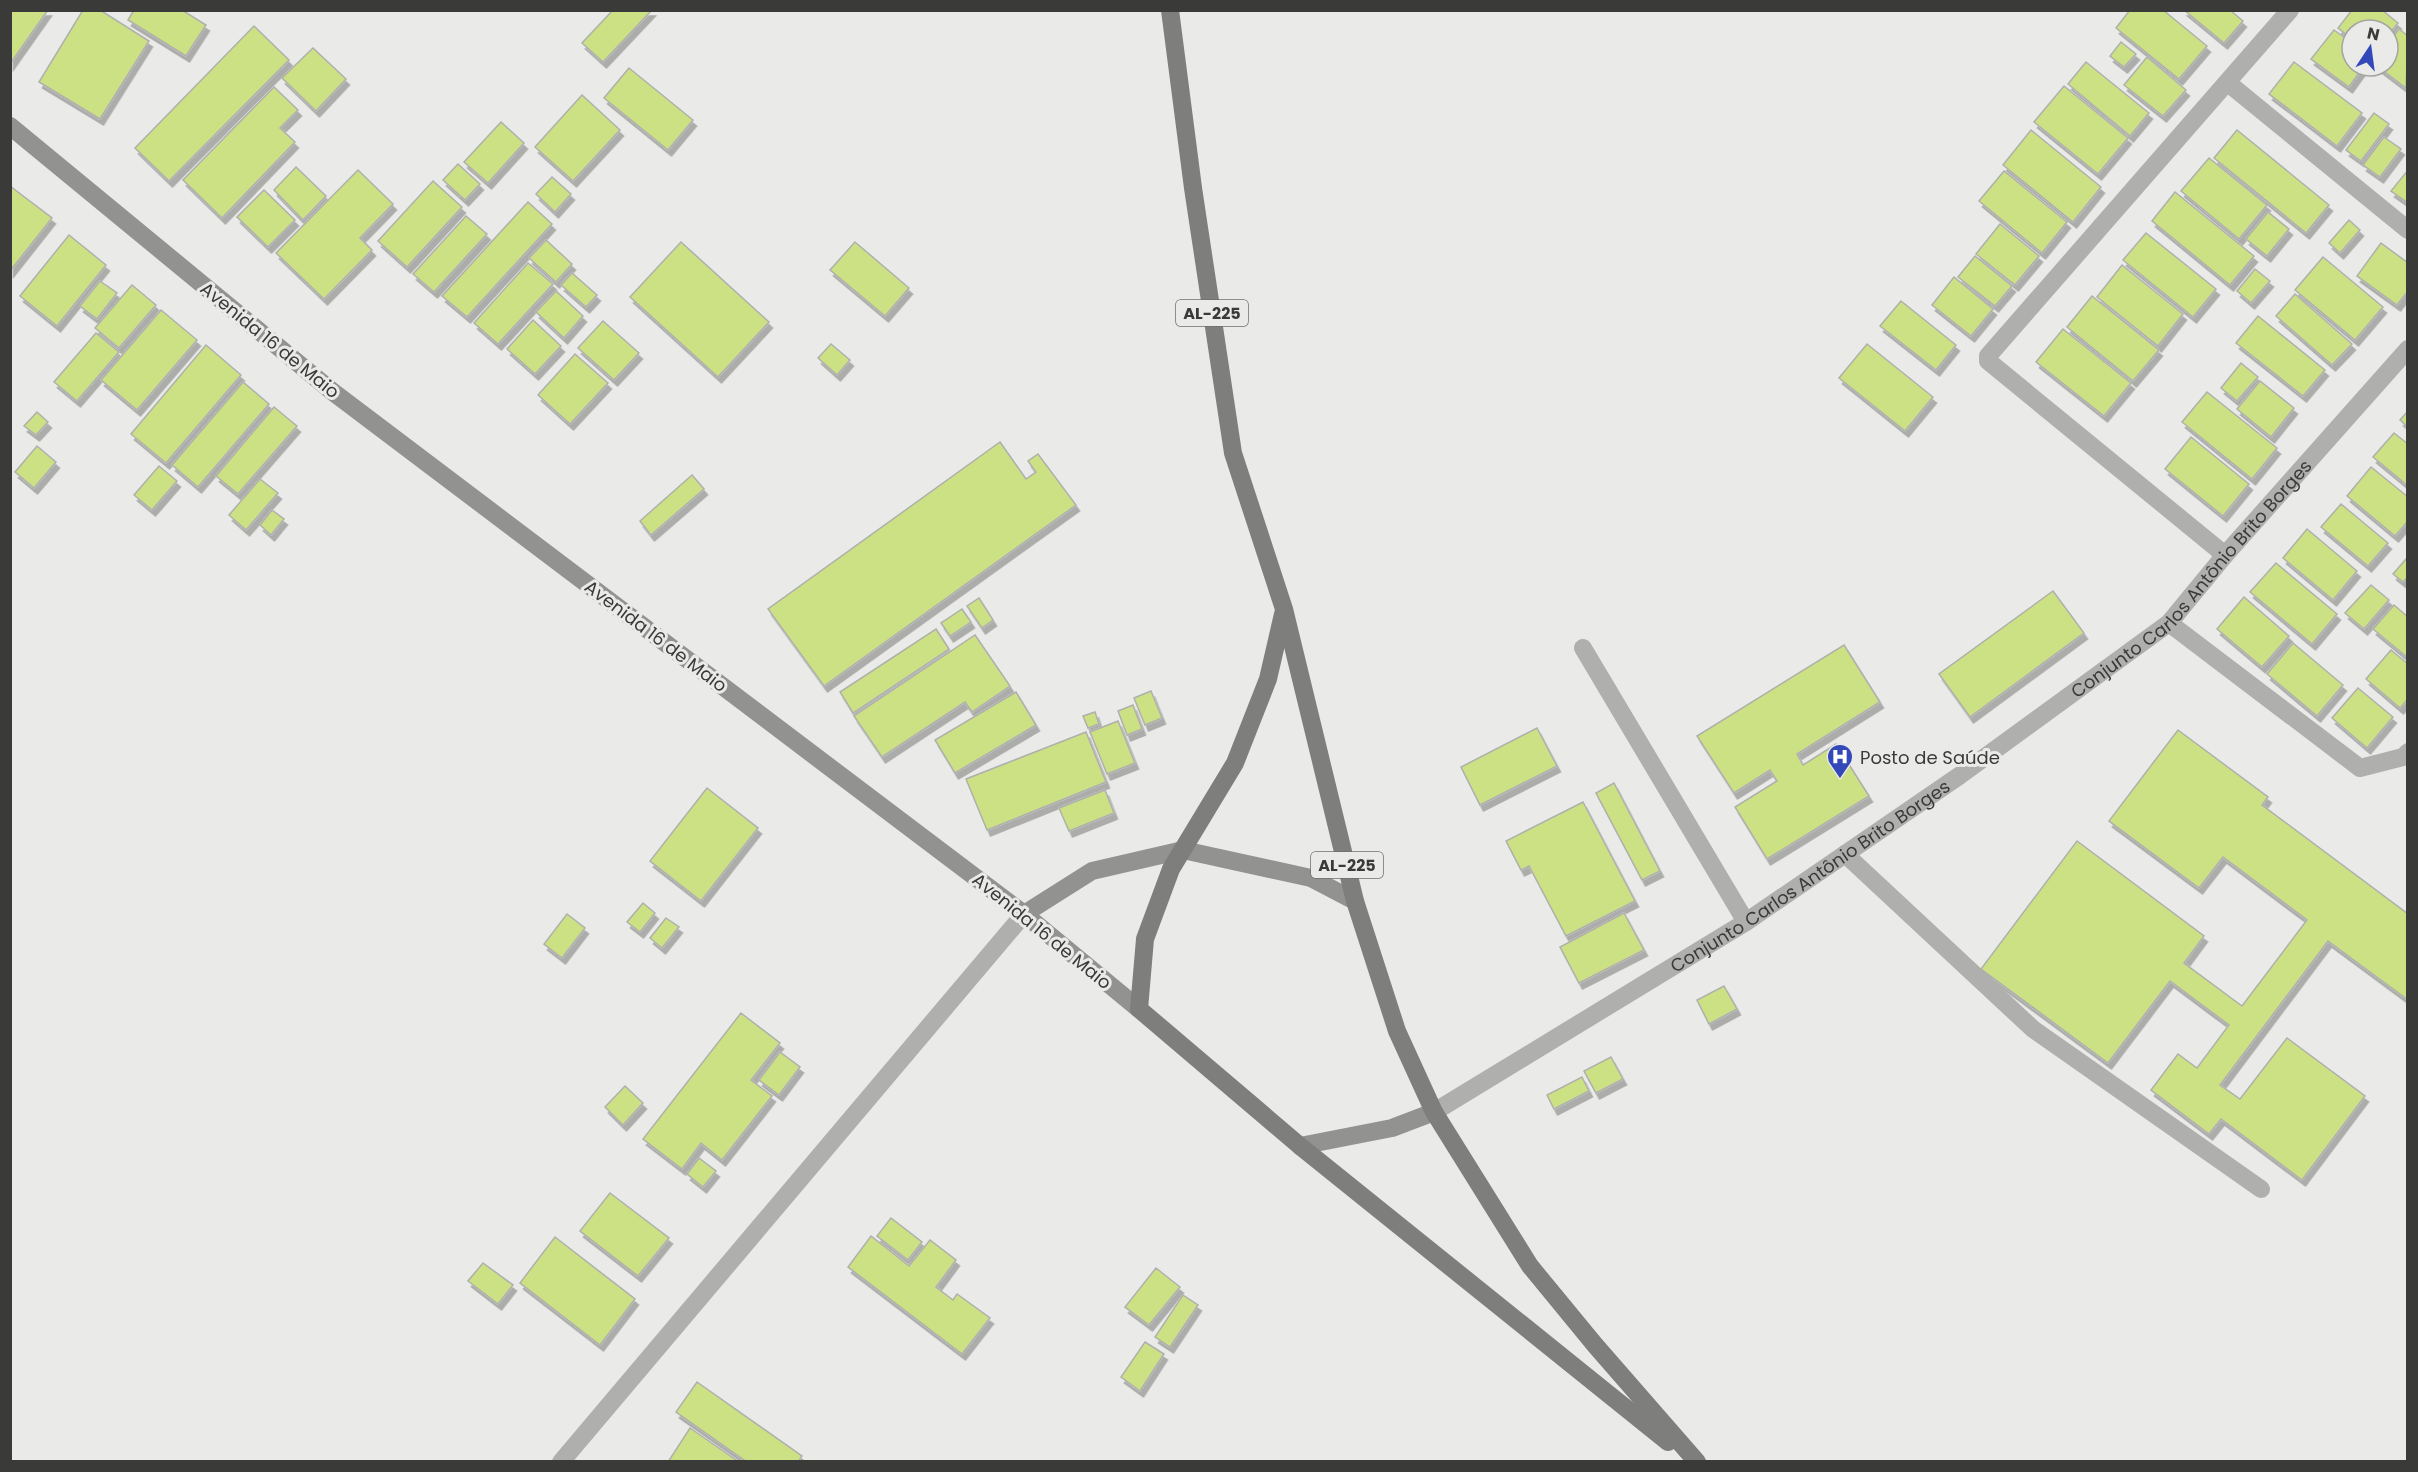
<svg xmlns="http://www.w3.org/2000/svg" width="2418" height="1472" font-family="Poppins,sans-serif">
	<style>
		.building { fill: #cce183; stroke: #afb0ad; stroke-width: 1.5; filter: url(#shadow) }
		.lines { fill: none; stroke-linecap: round; stroke-linejoin: round }
		.street { stroke: #afb0ae; stroke-width: 18 }
		.secondary { stroke: #929391; stroke-width: 18 }
		.primary { stroke: #7e7f7c; stroke-width: 18 }
		.labels { text-anchor: middle; dominant-baseline: central; stroke-width: 6; stroke-linejoin: round; paint-order: stroke }
		.shield { fill: #eaebe8; stroke: #6f706e; stroke-width: 1.5 }
		.shield-label { font-size: 16px; font-weight: bold; fill: #3a3b39 }
		.street-label { font-size: 18px; fill: #3a3b39; stroke: #eaebe8 }
		.poi-label { font-size: 18px; fill: #3a3b39; stroke: #eaebe8; text-anchor: start }
	</style>
	<defs>
		<filter id="shadow"><feDropShadow dx="3.5" dy="6" stdDeviation="0" flood-color="#0004"/></filter>
	</defs>
	<rect width="100%" height="100%" fill="#eaebe8"/>
	<g class="building">
		<polygon points="10,10 48,10 10,64"/>
		<polygon points="83,10 100,10 149,41 100,119 39,82"/>
		<polygon points="134,10 182,10 206,25 186,56 128,20"/>
		<polygon points="613,10 652,10 603,62 582,43"/>
		<polygon points="2130,10 2163,10 2207,46 2179,79 2116,28"/>
		<polygon points="2184,10 2230,10 2243,21 2224,43"/>
		<polygon points="2352,10 2382,10 2398,23 2388,36 2388,30 2352,30 2352,39 2338,28"/>
		<polygon points="254,26 289,60 169,181 135,148"/>
		<polygon points="2399,29 2408,36 2406,88 2377,66 2388,66 2388,44"/>
		<polygon points="2334,30 2352,43 2352,66 2364,66 2349,87 2311,59"/>
		<polygon points="2121,42 2136,54 2124,67 2110,56"/>
		<polygon points="313,48 346,79 316,111 282,78"/>
		<polygon points="2147,57 2186,90 2163,116 2124,85"/>
		<polygon points="2086,62 2149,113 2130,136 2068,84"/>
		<polygon points="2294,62 2362,113 2337,146 2269,94"/>
		<polygon points="629,68 693,120 668,150 604,98"/>
		<polygon points="2064,86 2128,138 2098,174 2034,122"/>
		<polygon points="274,87 298,110 280,128 295,142 222,218 183,180"/>
		<polygon points="582,95 620,130 573,181 535,147"/>
		<polygon points="2374,113 2389,124 2361,161 2346,150"/>
		<polygon points="501,122 524,143 488,183 464,162"/>
		<polygon points="2031,130 2101,187 2073,222 2003,165"/>
		<polygon points="2237,130 2329,205 2306,233 2214,158"/>
		<polygon points="2384,137 2401,149 2380,177 2363,165"/>
		<polygon points="2209,158 2267,205 2239,239 2181,191"/>
		<polygon points="458,164 480,184 465,200 443,180"/>
		<polygon points="296,167 326,196 303,220 274,190"/>
		<polygon points="358,170 393,204 360,238 372,250 324,299 276,253"/>
		<polygon points="2408,170 2408,203 2391,191"/>
		<polygon points="2004,171 2067,222 2042,253 1979,201"/>
		<polygon points="552,177 571,194 555,212 536,194"/>
		<polygon points="433,181 462,207 407,267 378,241"/>
		<polygon points="10,186 52,218 10,271"/>
		<polygon points="264,190 295,220 268,247 237,217"/>
		<polygon points="2175,192 2254,256 2230,285 2152,221"/>
		<polygon points="528,202 552,224 467,317 442,296"/>
		<polygon points="2268,212 2289,229 2267,256 2246,239"/>
		<polygon points="466,216 487,234 434,292 413,274"/>
		<polygon points="2349,220 2360,230 2340,253 2329,243"/>
		<polygon points="2000,224 2039,256 2015,285 1976,254"/>
		<polygon points="2146,233 2216,289 2193,317 2123,260"/>
		<polygon points="69,235 106,265 57,326 20,296"/>
		<polygon points="546,240 572,264 556,282 529,258"/>
		<polygon points="681,242 769,322 718,377 630,297"/>
		<polygon points="855,242 909,288 885,316 830,270"/>
		<polygon points="2381,243 2408,263 2408,291 2397,305 2357,276"/>
		<polygon points="1975,256 2012,286 1995,306 1958,277"/>
		<polygon points="2323,257 2383,307 2355,340 2295,290"/>
		<polygon points="528,263 553,284 498,344 474,323"/>
		<polygon points="2122,265 2183,314 2158,346 2097,297"/>
		<polygon points="2255,269 2270,281 2251,303 2237,291"/>
		<polygon points="572,273 597,295 586,307 561,285"/>
		<polygon points="1954,277 1993,309 1971,336 1932,305"/>
		<polygon points="100,281 117,293 97,319 80,306"/>
		<polygon points="132,285 156,305 119,348 95,328"/>
		<polygon points="556,291 583,316 564,338 536,312"/>
		<polygon points="2295,294 2352,344 2332,365 2276,316"/>
		<polygon points="2092,296 2159,350 2133,381 2067,327"/>
		<polygon points="1901,301 1956,345 1936,370 1880,326"/>
		<polygon points="161,310 197,340 137,410 101,380"/>
		<polygon points="2258,316 2325,370 2303,396 2236,343"/>
		<polygon points="533,320 561,346 535,374 507,349"/>
		<polygon points="603,321 639,353 614,380 578,348"/>
		<polygon points="2063,329 2131,383 2104,416 2036,362"/>
		<polygon points="96,333 119,352 77,401 54,382"/>
		<polygon points="831,344 850,360 837,375 818,358"/>
		<polygon points="1867,344 1933,397 1905,431 1839,378"/>
		<polygon points="206,345 241,375 166,463 131,434"/>
		<polygon points="575,354 608,383 570,424 538,395"/>
		<polygon points="2241,363 2258,377 2237,401 2221,388"/>
		<polygon points="2260,381 2294,408 2271,437 2237,409"/>
		<polygon points="243,382 269,404 198,487 172,465"/>
		<polygon points="2207,392 2277,448 2252,479 2182,422"/>
		<polygon points="274,407 297,426 238,494 216,476"/>
		<polygon points="2408,411 2408,427 2400,420"/>
		<polygon points="37,412 48,422 36,435 24,426"/>
		<polygon points="2394,433 2408,444 2408,486 2373,457"/>
		<polygon points="2191,437 2249,484 2223,516 2165,469"/>
		<polygon points="1000,442 1026,479 1036,472 1028,461 1038,454 1076,505 824,686 768,609"/>
		<polygon points="37,446 56,462 34,488 15,472"/>
		<polygon points="159,466 177,481 152,510 134,495"/>
		<polygon points="2371,467 2408,497 2408,521 2395,536 2347,496"/>
		<polygon points="692,475 704,489 651,535 640,521"/>
		<polygon points="260,479 278,493 246,530 229,515"/>
		<polygon points="2341,504 2388,543 2368,566 2321,527"/>
		<polygon points="272,510 284,519 271,535 260,525"/>
		<polygon points="2307,529 2357,571 2333,600 2283,558"/>
		<polygon points="2407,558 2408,577 2403,582 2393,574"/>
		<polygon points="2276,563 2337,614 2312,644 2250,592"/>
		<polygon points="2371,585 2389,600 2364,629 2345,613"/>
		<polygon points="2053,591 2084,633 1970,717 1939,674"/>
		<polygon points="2244,597 2289,636 2262,667 2217,629"/>
		<polygon points="979,598 993,620 982,628 967,606"/>
		<polygon points="2394,605 2408,617 2408,658 2373,629"/>
		<polygon points="962,609 971,622 950,636 941,623"/>
		<polygon points="936,629 949,649 853,713 840,692"/>
		<polygon points="975,635 1010,686 972,712 965,702 882,757 854,716"/>
		<polygon points="2293,643 2343,685 2317,716 2267,674"/>
		<polygon points="1844,645 1880,702 1797,754 1803,765 1836,744 1869,796 1767,859 1735,807 1777,781 1770,770 1734,793 1697,736"/>
		<polygon points="2391,650 2408,664 2408,699 2400,708 2366,679"/>
		<polygon points="2358,688 2393,717 2367,748 2332,718"/>
		<polygon points="1151,691 1162,718 1145,725 1134,698"/>
		<polygon points="1016,692 1036,725 955,773 935,740"/>
		<polygon points="1133,705 1142,729 1127,735 1118,711"/>
		<polygon points="1095,712 1099,724 1088,728 1083,716"/>
		<polygon points="1118,721 1135,763 1107,774 1090,732"/>
		<polygon points="1537,728 1557,766 1480,805 1461,767"/>
		<polygon points="2178,730 2268,797 2262,805 2408,914 2408,1000 2328,941 2220,1085 2240,1099 2287,1038 2365,1096 2302,1180 2221,1119 2209,1134 2151,1090 2178,1054 2197,1068 2229,1025 2170,981 2108,1063 1981,969 2077,841 2204,936 2184,963 2242,1006 2307,920 2223,857 2199,888 2109,821"/>
		<polygon points="1086,732 1106,782 987,830 966,779"/>
		<polygon points="1614,783 1660,871 1642,880 1596,793"/>
		<polygon points="707,788 758,828 701,901 650,861"/>
		<polygon points="1105,790 1114,813 1069,831 1059,808"/>
		<polygon points="1583,802 1635,901 1566,936 1529,866 1521,870 1506,841"/>
		<polygon points="643,903 655,913 640,932 627,922"/>
		<polygon points="1624,913 1644,950 1579,983 1560,947"/>
		<polygon points="567,914 585,928 562,958 544,944"/>
		<polygon points="666,918 679,927 662,948 650,938"/>
		<polygon points="1724,986 1737,1009 1709,1024 1697,1000"/>
		<polygon points="741,1013 780,1043 751,1080 772,1096 722,1160 701,1143 682,1169 643,1139"/>
		<polygon points="780,1052 800,1067 779,1095 759,1080"/>
		<polygon points="1611,1057 1623,1079 1596,1093 1584,1071"/>
		<polygon points="1582,1077 1589,1091 1554,1109 1547,1095"/>
		<polygon points="625,1086 643,1103 623,1125 605,1107"/>
		<polygon points="699,1158 716,1171 703,1187 687,1174"/>
		<polygon points="610,1193 669,1238 638,1276 580,1231"/>
		<polygon points="891,1218 922,1242 908,1260 877,1236"/>
		<polygon points="871,1236 909,1266 930,1240 956,1260 936,1287 953,1300 957,1294 990,1318 962,1354 848,1267"/>
		<polygon points="555,1237 635,1299 600,1345 520,1283"/>
		<polygon points="483,1263 513,1285 498,1304 468,1281"/>
		<polygon points="1156,1268 1180,1287 1149,1325 1125,1307"/>
		<polygon points="1183,1295 1198,1305 1170,1347 1155,1337"/>
		<polygon points="1145,1342 1164,1354 1140,1391 1121,1377"/>
		<polygon points="697,1382 802,1456 798,1462 747,1462 676,1412"/>
		<polygon points="690,1428 739,1462 668,1462"/>
	</g>
	<g class="lines">
		<g class="street">
			<polyline points="2228,83 2408,230"/>
			<polyline points="2225,555 1988,361 1988,356 2290,10"/>
			<polyline points="2169,623 2360,768 2403,757 2408,752"/>
			<polyline points="1583,648 1746,922"/>
			<polyline points="1845,854 2033,1029 2261,1189"/>
			<path id="s1" d="M1434,1112L1746,922L1959,776L2169,623L2225,555L2408,349"/>
			<polyline points="561,1462 1024,914"/>
		</g>
		<g class="secondary">
			<polyline points="10,126 333,392 1024,914 1139,1009"/>
			<polyline points="1024,914 1092,871 1183,850 1311,878 1355,901"/>
			<polyline points="1300,1146 1392,1128 1434,1112"/>
		</g>
		<g class="primary">
			<polyline points="1170,10 1193,188 1233,453 1284,609 1355,901 1397,1031 1434,1112 1530,1266 1595,1345 1697,1462"/>
			<polyline points="1283,614 1268,679 1235,763 1171,869 1145,939 1139,1009 1300,1146 1668,1442"/>
		</g>
	</g>
	<defs>
		<symbol id="hospital-pin" viewBox="-11 -11 22 30"><path d="M0 17L-7.5 6A9.5 9.5 0 1 1 7.5 6Z" fill="#3349ba" stroke="#eaebe8"/><path d="M-5-5h3v3.5h4V-5h3V5h-3V1.5h-4V5h-3Z" fill="#fff"/></symbol>
	</defs>
	<g fill-rule="evenodd">
		<use href="#hospital-pin" x="1825" y="742" width="30" height="40"/>
	</g>
	<g class="labels">
		<g class="shield">
			<rect x="1176" y="300" width="72" height="26" rx="4.5"/>
			<rect x="1311" y="852" width="72" height="26" rx="4.5"/>
		</g>
		<g class="shield-label">
			<text x="1212" y="313">AL-225</text>
			<text x="1347" y="865">AL-225</text>
		</g>
		<g class="street-label">
			<text transform="translate(270 340) rotate(39)">Avenida 16 de Maio</text>
			<text stroke="none"><textPath href="#s1" startOffset="930">Conjunto Carlos Antônio Brito Borges</textPath></text>
			<text transform="translate(656 636) rotate(37)">Avenida 16 de Maio</text>
			<text stroke="none"><textPath href="#s1" startOffset="444">Conjunto Carlos Antônio Brito Borges</textPath></text>
			<text transform="translate(1042 931) rotate(39)">Avenida 16 de Maio</text>
		</g>
		<g class="poi-label">
			<text x="1860" y="757">Posto de Saúde</text>
		</g>
	</g>
	<rect width="2418" height="1472" fill="none" stroke="#3a3b39" stroke-width="24"/>
	<g transform="translate(2370 48) rotate(13)"><circle r="28" fill="#eaebe8" stroke="#a4a5a2" stroke-width="1.5"/>
	<path d="M0-4.5L10 22L0 15L-10 22Z" fill="#3349ba"/>
	<text y="-9" font-size="16" font-weight="bold" text-anchor="middle" fill="#3a3b39">N</text>
	</g>
</svg>
